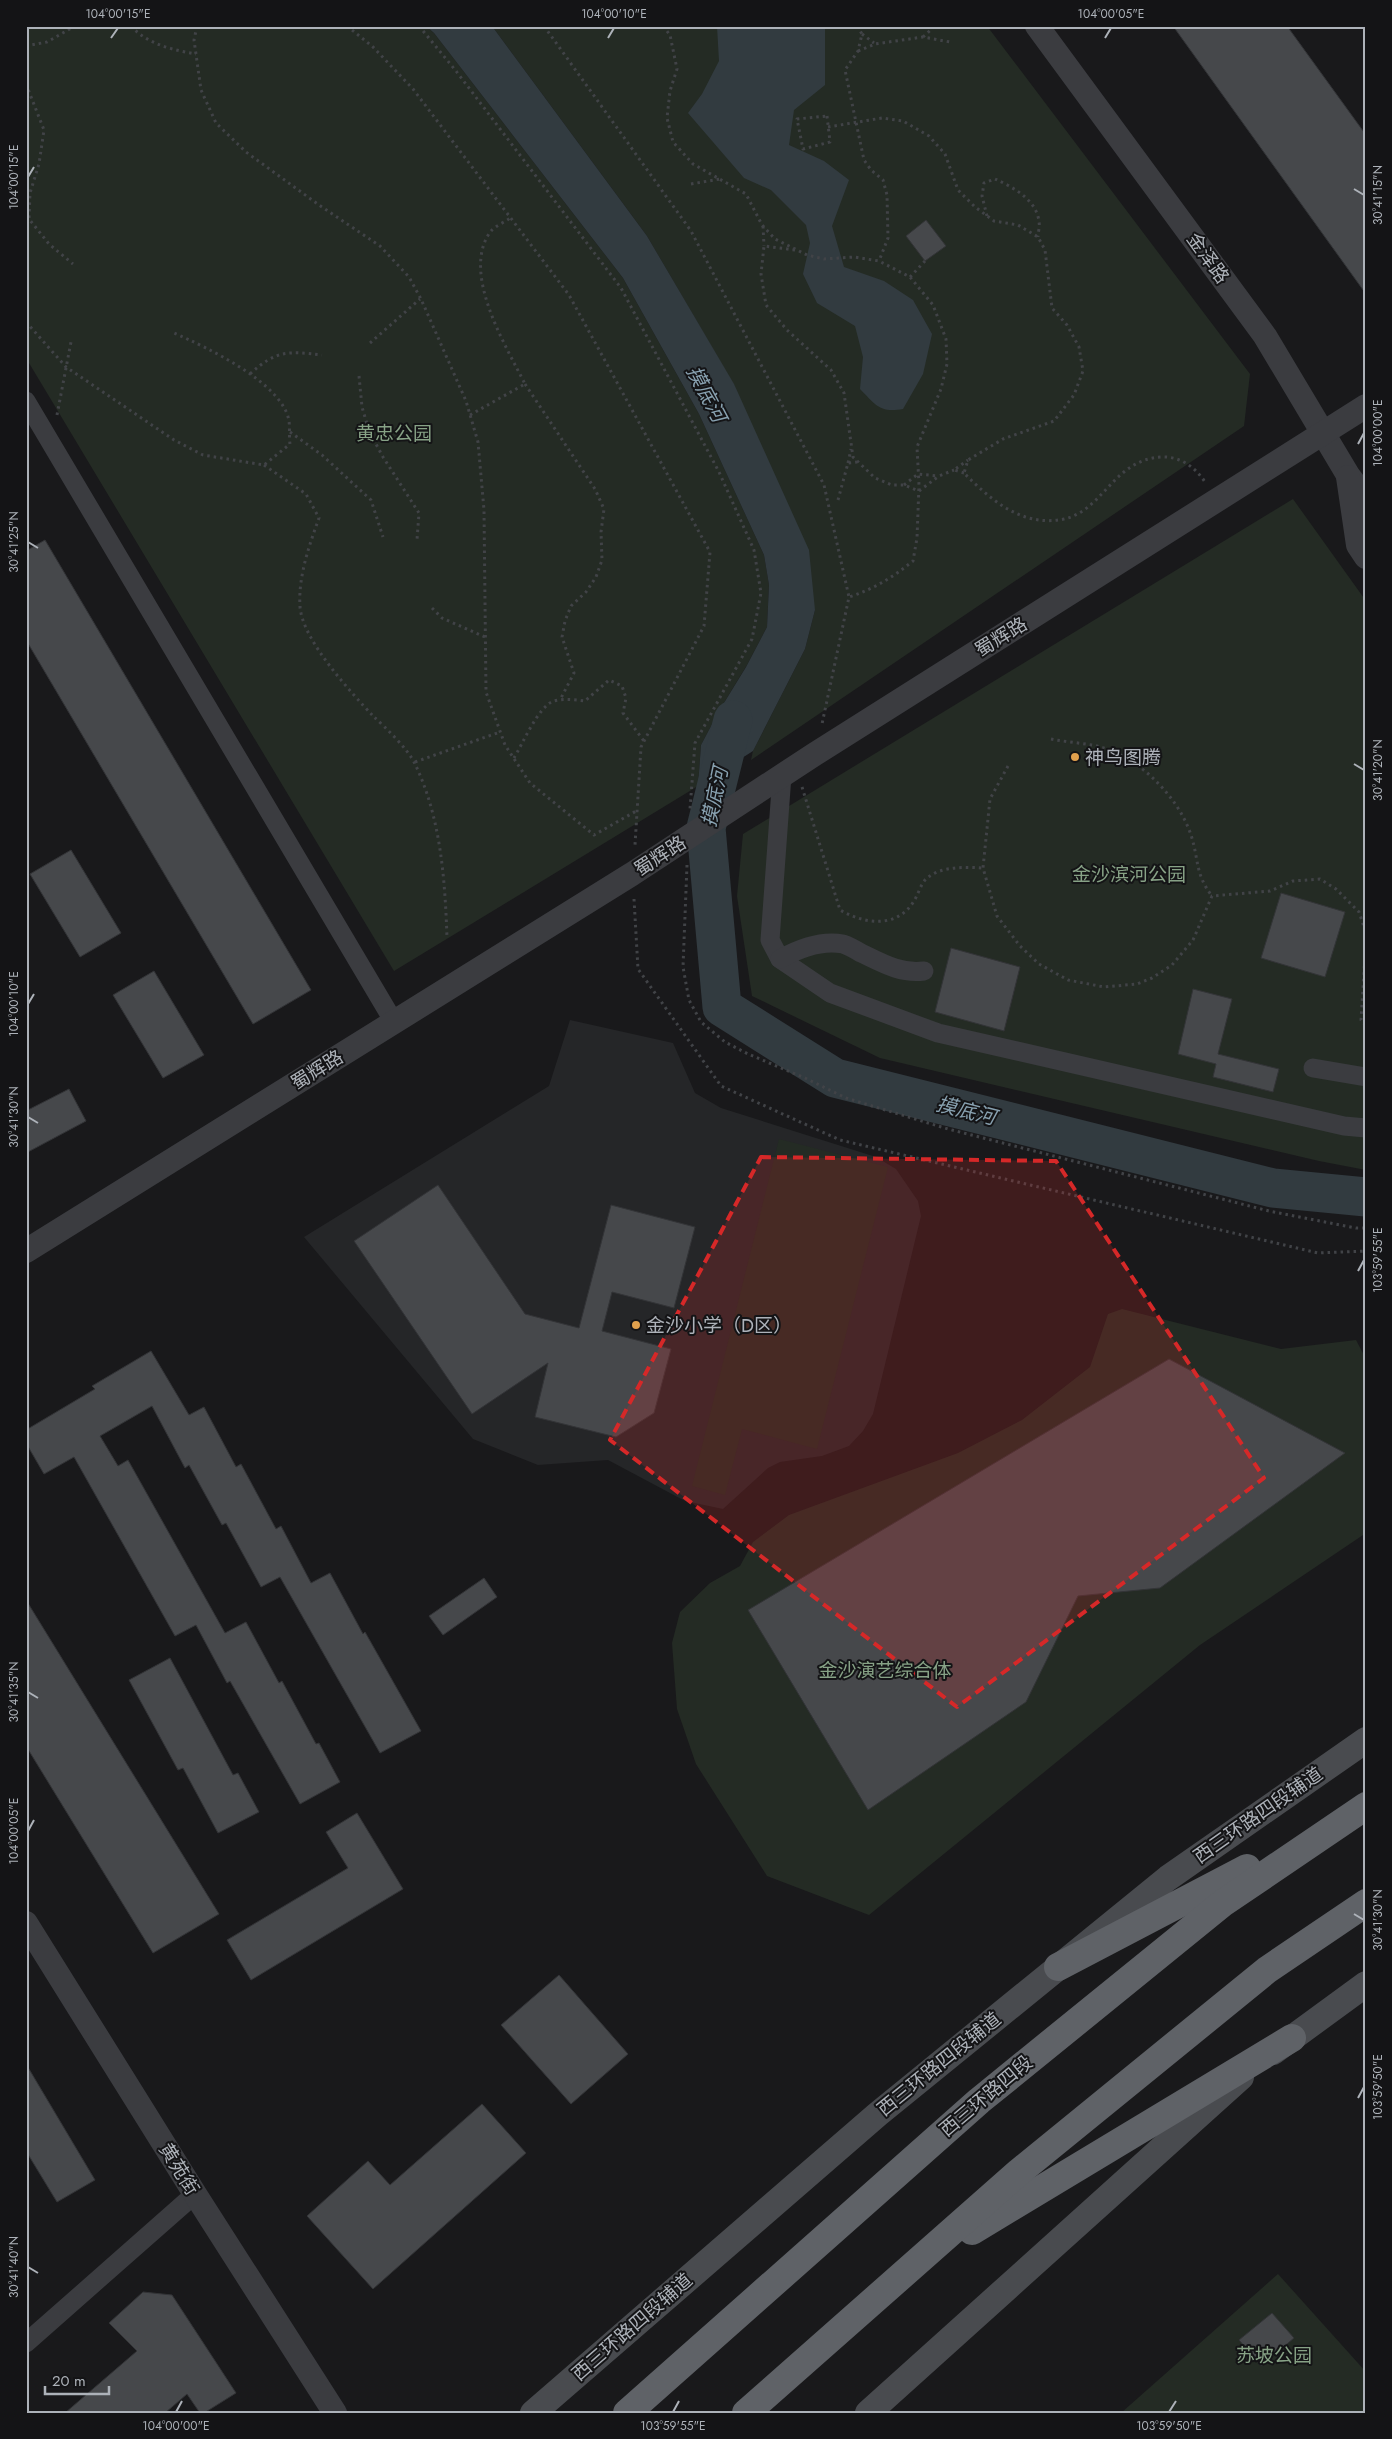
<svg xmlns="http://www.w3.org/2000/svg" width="1392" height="2439" font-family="Jost,'Noto Sans SC',sans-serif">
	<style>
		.built { fill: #252628 }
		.green { fill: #242b24 }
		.water { fill: #323b40 }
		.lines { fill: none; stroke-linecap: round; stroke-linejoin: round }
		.river { stroke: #323b40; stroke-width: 39 }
		.building { fill: #46484b; stroke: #333437 }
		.path { stroke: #414347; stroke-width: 3; stroke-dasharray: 2.5 4; stroke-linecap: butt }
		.minor { stroke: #3b3c40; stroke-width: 19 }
		.tertiary { stroke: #3b3c40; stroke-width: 24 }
		.secondary { stroke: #494b4f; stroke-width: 26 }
		.trunk { stroke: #5f6267; stroke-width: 28 }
		.marked { fill: #d62828; fill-opacity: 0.2; stroke: #d62828; stroke-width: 4; stroke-dasharray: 10 6; stroke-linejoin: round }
		.ticks { fill: none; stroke: #adb2b9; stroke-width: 2 }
		.poi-dot { fill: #e0a04d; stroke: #141416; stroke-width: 2 }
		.labels { text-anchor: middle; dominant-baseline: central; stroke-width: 4; stroke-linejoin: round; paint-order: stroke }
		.street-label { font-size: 19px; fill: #adb2b9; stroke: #141416 }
		.park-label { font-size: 19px; fill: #87a286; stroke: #141416 }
		.poi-label { font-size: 19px; fill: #adb2b9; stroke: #141416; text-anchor: start }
		.water-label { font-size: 20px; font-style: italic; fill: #88a1b0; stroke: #141416 }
		.neatline { fill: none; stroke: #adb2b9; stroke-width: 2 }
		.ticks-label { font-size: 12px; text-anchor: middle; fill: #adb2b9 }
	</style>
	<rect width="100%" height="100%" fill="#19191b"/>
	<polygon class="built" points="570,1020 673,1043 695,1093 721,1108 876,1157 896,1169 918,1201 921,1216 873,1414 863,1431 849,1446 822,1456 780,1462 768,1468 723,1509 685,1501 608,1460 538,1465 473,1439 304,1237 549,1086"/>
	<g class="green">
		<polygon points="26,26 426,26 434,33 623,278 699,414 764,555 769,585 767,627 747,665 719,711 701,745 698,786 394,971 26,358"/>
		<polygon points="492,26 987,26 1250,374 1244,426 751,760 753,751 805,649 815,610 734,385 647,236"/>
		<polygon points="1293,499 1366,601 1366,1170 1319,1161 880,1058 752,996 737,896 743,834"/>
		<polygon points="779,1139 888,1167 817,1449 742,1429 725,1495 692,1486"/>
		<polygon points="1122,1309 1281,1349 1356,1340 1366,1359 1366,1533 1200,1645 869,1915 767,1876 696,1764 677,1709 672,1643 680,1612 710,1583 740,1566 753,1542 789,1515 958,1453 1022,1420 1090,1367 1108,1314"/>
		<polygon points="1278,2274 1366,2372 1366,2413 1121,2413"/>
	</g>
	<g class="water">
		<polygon points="426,26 492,26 647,236 734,384 809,550 815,610 805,649 753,751 698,786 701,745 719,711 746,667 767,627 769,585 764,555 699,414 623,278 434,33"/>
		<path d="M717,26H825V85L794,110L789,145L824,161L849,180L832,226L844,267L884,281L913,300L932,334L923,374L903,409C879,413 876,405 860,389L863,357L855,326L817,303L803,274L810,243L806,225L771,190L744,178L688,113L702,94L719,61Z"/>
	</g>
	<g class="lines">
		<polyline class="river" points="733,720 706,828 722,1007 835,1078 1273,1188 1366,1197"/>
	</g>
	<g class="building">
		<polygon points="1173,26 1287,26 1366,135 1366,294"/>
		<polygon points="926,220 946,246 925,261 906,236"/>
		<polygon points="45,540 311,990 253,1024 26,640 26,551"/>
		<polygon points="71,850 121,933 80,957 30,874"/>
		<polygon points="1281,893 1345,912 1325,977 1261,958"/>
		<polygon points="951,948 1020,967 1004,1031 935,1012"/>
		<polygon points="154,971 204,1055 163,1078 113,995"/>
		<polygon points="1193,989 1232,999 1218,1054 1279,1069 1273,1092 1213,1077 1216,1064 1178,1054"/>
		<polygon points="69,1089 86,1121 26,1153 26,1111"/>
		<polygon points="438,1185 525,1314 579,1328 611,1205 695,1227 674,1308 612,1292 602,1331 671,1349 654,1413 616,1437 535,1417 548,1363 472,1414 354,1241"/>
		<polygon points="151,1351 189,1415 204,1407 236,1467 241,1464 276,1529 281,1526 311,1583 330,1573 363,1634 365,1632 421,1731 380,1753 280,1577 261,1587 226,1523 222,1525 189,1465 185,1468 152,1406 100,1436 118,1466 128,1460 225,1633 246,1622 279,1683 282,1681 316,1744 319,1743 340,1782 300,1804 230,1681 227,1683 196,1625 175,1636 74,1457 44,1474 26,1443 26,1430 95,1389 92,1386"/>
		<polygon points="1169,1359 1345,1453 1160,1588 1078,1596 1026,1702 868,1810 748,1610"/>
		<polygon points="484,1578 497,1597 443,1635 429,1616"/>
		<polygon points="26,1600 219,1914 153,1953 26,1746"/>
		<polygon points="170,1658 233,1775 238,1773 259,1812 218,1833 183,1768 178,1770 129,1680"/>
		<polygon points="357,1813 403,1889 251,1980 227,1940 348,1868 326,1832"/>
		<polygon points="559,1975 628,2054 571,2104 501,2025"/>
		<polygon points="26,2064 95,2180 57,2202 26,2151"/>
		<polygon points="482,2104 526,2153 373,2289 307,2216 368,2161 390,2185"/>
		<polygon points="143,2292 172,2295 236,2393 204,2413 200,2413 187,2394 165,2413 65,2413 137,2351 109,2323"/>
		<polygon points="1272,2313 1294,2338 1261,2366 1239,2340"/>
	</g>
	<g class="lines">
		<g class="path">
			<path d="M131,26C147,44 173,50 196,54"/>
			<polyline points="197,26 194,40 201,90 216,123 246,152 319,205 380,246 409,277 421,299 466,401 478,442 484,510 486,692 505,745 530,783 594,835 638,810"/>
			<polyline points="347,26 373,47 413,89 569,295 710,552 704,626 641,747 635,845"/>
			<polyline points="419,26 456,71 621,288 719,472 754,550 761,593 752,639 695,743 690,809"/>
			<polyline points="544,26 691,231 824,485 849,597 822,724"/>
			<path d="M663,26L670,35L677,69L670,91L667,118L673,142L693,164L746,194L762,225L775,239L807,255L824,259L854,257L879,261L910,277L933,305L946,339L947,364L941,389L917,447L919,485L917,538L913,561C893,577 874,589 849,597"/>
			<polyline points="857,26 862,34 858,51 845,70 864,160 871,170 883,180 887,195 888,238 879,261"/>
			<polyline points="862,34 874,43"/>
			<polyline points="923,37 935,26"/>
			<polyline points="26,46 47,42 75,26"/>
			<polyline points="858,51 875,44 923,37 950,42"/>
			<polyline points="26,84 44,130 39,164 30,193 29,219 49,244 73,264"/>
			<polygon points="827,116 830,142 803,149 797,119"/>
			<path d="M828,127L882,118L903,121L929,136L945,154L958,190L975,207L994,221L1018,225L1038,237L1045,250L1052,308L1067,325L1079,347L1083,371L1074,395L1054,421L1003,439L968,460L964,473C990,499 1022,528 1064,519C1104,510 1113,460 1161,457C1180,456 1195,467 1205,482"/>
			<polyline points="691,184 720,179"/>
			<path d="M987,216L982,196L984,183L995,179C1013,187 1037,200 1039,222C1040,226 1038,233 1038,237"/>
			<polyline points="763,226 764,246"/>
			<polyline points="795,250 764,246 761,274 766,305 787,330 831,370 844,393 853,457 875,478 892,485 904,485 919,491 939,476 954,470"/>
			<polyline points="910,277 925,261"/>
			<path d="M26,322L66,367L174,440L203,455L264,465L290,444C289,437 290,429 289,421C283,383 206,347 174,333"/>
			<polyline points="370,343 420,299"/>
			<path d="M250,374C276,350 288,351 322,355"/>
			<polyline points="359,376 362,407 369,431 383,457 419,513 417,540"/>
			<polyline points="525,384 595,489 604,509 601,532 602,560 596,577 586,592 571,606 565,621 562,637 574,673 560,700"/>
			<polyline points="57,415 71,342"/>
			<path d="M470,415L525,384C506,346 460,272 491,231C495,226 505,222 510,218"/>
			<polyline points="290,432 322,455 371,500 383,537"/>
			<polyline points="848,463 851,449"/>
			<path d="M264,465L306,494L319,518C309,546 298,577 300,607C303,641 350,691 373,716C386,728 408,749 415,764C441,818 445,880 447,938"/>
			<polyline points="964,473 954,470 968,460"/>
			<polyline points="904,485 918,474 938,476"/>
			<polyline points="838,500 848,463 857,462"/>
			<polyline points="432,608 442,618 485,637"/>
			<path d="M1051,739C1066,742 1082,743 1097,746C1138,756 1178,796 1191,835C1199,860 1195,874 1212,896"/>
			<path d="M514,758C522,745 539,705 554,701C564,698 575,700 585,701L609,680L622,686L626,698L623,713L644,741"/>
			<polyline points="415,762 500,732"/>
			<polyline points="1008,766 990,799 983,868 997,916 1020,946 1039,964 1068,980 1104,987 1137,984 1152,978 1172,965 1193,940 1212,896 1270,891 1293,881 1320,879 1336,889 1359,912 1366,933"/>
			<path d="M802,787L840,910C864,924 897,929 914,901C918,895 921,883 927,878C942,866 964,867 983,868"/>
			<polyline points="687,865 683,967 689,1000 701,1022 725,1042 748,1054 805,1078 846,1098 948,1129 1269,1211 1356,1228 1366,1228"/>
			<polyline points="634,899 638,969 721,1086 840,1140 1318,1253 1366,1251"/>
			<polyline points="1366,940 1361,1020 1366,1026"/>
		</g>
		<g class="minor">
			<polyline points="26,401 394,1022"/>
			<polyline points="782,775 770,940 780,959 830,993 938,1033 1344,1126 1366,1128"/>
			<path d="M780,959C798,949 822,940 843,944C849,946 856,950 861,953C882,963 900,974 924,971"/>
			<polyline points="1313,1068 1366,1077"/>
			<polyline points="26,2343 195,2194"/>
		</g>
		<g class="tertiary">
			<polyline points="1037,26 1265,336 1348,475 1366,499"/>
			<polyline points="1348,477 1358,545 1366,557"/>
			<polyline points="26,1251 632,874 815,754 1366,406"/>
			<polyline points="26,1923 195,2194 335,2413"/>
		</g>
		<g class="secondary">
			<polyline points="1273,2052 1366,1984"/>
			<polyline points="533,2413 878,2114 1168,1878 1366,1740"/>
			<polyline points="868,2413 1241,2077"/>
		</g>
		<g class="trunk">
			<polyline points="1058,1967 1247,1868"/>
			<polyline points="972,2231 1292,2038"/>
			<polyline points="627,2413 979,2101 1223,1903 1366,1806"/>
			<polyline points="746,2413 1019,2172 1267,1970 1366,1903"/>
		</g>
	</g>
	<path class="marked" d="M761,1157L1056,1161L1264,1478L957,1707L610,1440Z"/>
	<path class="ticks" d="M111,38L118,28M608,38L614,28M1105,38L1111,28M28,177L34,167M1354,189L1364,195M1358,444L1364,433M28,542L38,548M1354,764L1364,770M28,1004L34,994M28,1117L38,1123M1358,1271L1364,1260M28,1692L38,1698M28,1831L34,1820M1354,1914L1364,1920M1358,2098L1364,2087M28,2267L38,2273M176,2412L182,2401M673,2412L679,2401M1169,2412L1176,2401"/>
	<g class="poi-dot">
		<circle cx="1075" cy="757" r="5"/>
		<circle cx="636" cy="1325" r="5"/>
	</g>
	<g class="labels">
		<g class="street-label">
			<text transform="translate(1208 258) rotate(54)">金泽路</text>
			<text transform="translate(1001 637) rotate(-32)">蜀辉路</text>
			<text transform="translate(660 856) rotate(-33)">蜀辉路</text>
			<text transform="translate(317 1070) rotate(-32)">蜀辉路</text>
			<text transform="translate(1258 1815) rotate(-35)">西三环路四段辅道</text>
			<text transform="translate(939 2064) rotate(-39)">西三环路四段辅道</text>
			<text transform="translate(986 2096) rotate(-40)">西三环路四段</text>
			<text transform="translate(179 2169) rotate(58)">黄苑街</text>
			<text transform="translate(632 2327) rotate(-41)">西三环路四段辅道</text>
		</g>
		<g class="park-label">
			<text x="394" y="433">黄忠公园</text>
			<text x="1129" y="874">金沙滨河公园</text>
			<text x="885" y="1670">金沙演艺综合体</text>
			<text x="1274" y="2355">苏坡公园</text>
		</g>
		<g class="poi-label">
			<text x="1085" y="757">神鸟图腾</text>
			<text x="646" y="1325">金沙小学（D区）</text>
		</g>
		<g class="water-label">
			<text transform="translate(706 394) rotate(62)">摸底河</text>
			<text transform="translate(715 797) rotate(-78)">摸底河</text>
			<text transform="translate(966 1111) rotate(14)">摸底河</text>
		</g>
	</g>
	<rect width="1392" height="2439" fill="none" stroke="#141416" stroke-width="55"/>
	<path d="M45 2386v8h64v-8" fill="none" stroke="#adb2b9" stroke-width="2.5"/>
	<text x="52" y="2386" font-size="15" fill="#adb2b9" stroke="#141416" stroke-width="4" paint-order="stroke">20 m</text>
	<rect x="28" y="28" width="1336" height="2384" class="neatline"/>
	<g class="ticks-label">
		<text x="118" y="18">104°00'15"E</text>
		<text x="614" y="18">104°00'10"E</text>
		<text x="1111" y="18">104°00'05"E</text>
		<text transform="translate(14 177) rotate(-90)" y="4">104°00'15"E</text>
		<text transform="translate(1378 195) rotate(-90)" y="4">30°41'15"N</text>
		<text transform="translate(1378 433) rotate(-90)" y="4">104°00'00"E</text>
		<text transform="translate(14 542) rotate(-90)" y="4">30°41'25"N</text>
		<text transform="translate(1378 770) rotate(-90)" y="4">30°41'20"N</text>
		<text transform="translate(14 1004) rotate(-90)" y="4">104°00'10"E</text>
		<text transform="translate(14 1117) rotate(-90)" y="4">30°41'30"N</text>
		<text transform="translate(1378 1260) rotate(-90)" y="4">103°59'55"E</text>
		<text transform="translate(14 1692) rotate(-90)" y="4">30°41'35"N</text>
		<text transform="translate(14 1831) rotate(-90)" y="4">104°00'05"E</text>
		<text transform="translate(1378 1920) rotate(-90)" y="4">30°41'30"N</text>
		<text transform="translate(1378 2087) rotate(-90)" y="4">103°59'50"E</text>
		<text transform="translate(14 2267) rotate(-90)" y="4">30°41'40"N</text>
		<text x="176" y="2430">104°00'00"E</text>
		<text x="673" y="2430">103°59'55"E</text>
		<text x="1169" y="2430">103°59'50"E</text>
	</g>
</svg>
